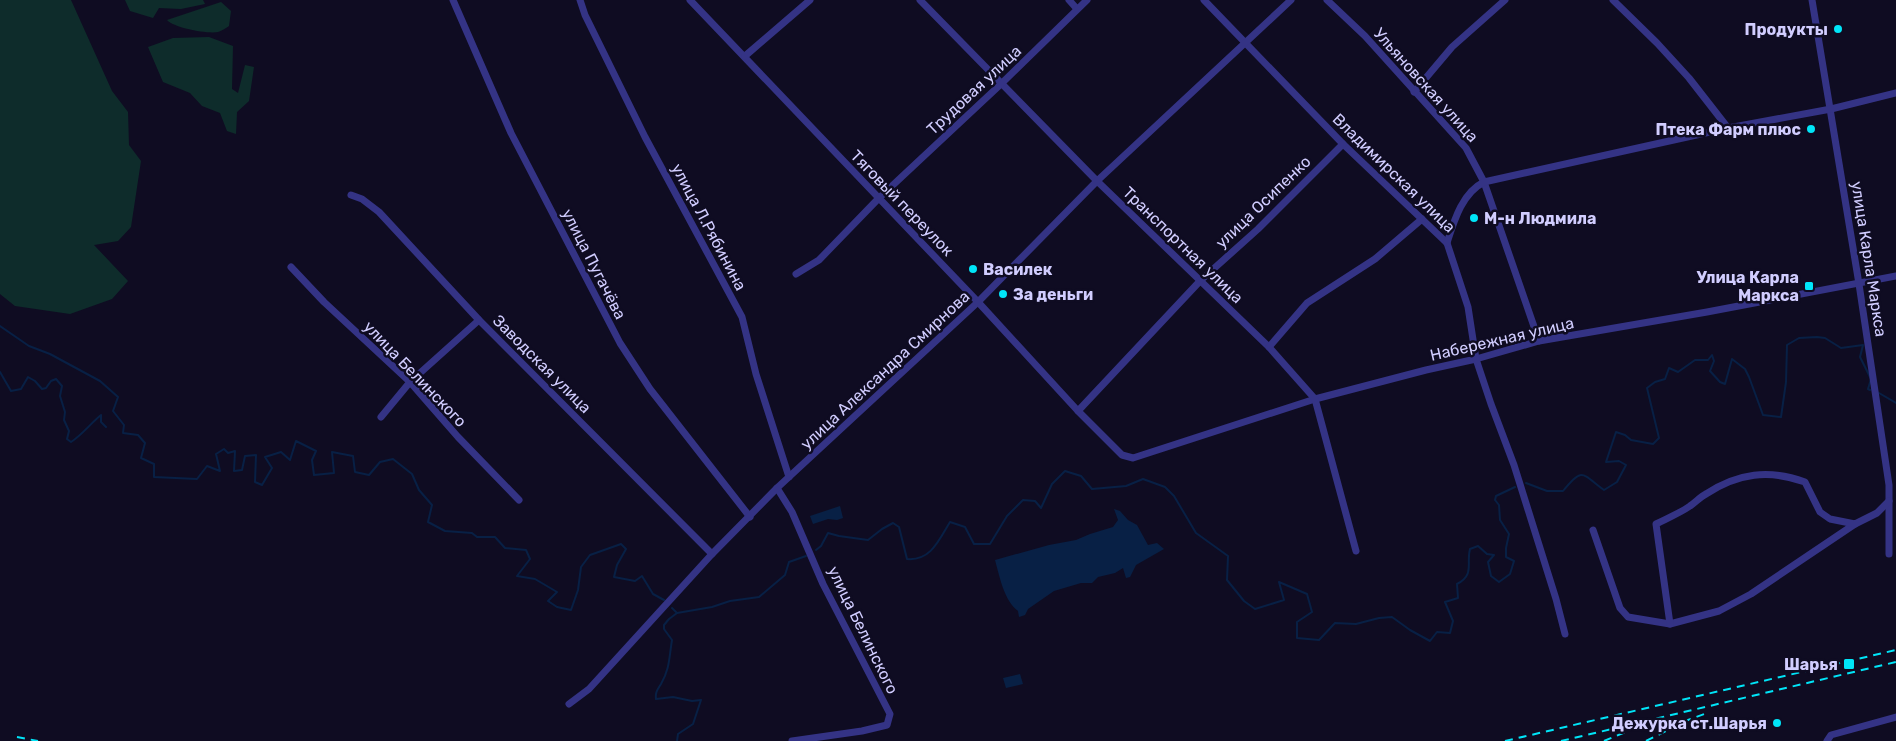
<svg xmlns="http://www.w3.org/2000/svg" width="1896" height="741" font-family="Rubik,sans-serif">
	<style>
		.green { fill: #0e2c2b }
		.water { fill: #082045 }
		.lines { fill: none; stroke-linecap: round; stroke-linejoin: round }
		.stream { stroke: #082045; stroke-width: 2 }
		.minor { stroke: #343385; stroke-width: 7 }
		.rail { stroke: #00e5f8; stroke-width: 2; stroke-dasharray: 8 6; stroke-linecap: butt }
		.poi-dot { fill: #00e5f8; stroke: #0f0c22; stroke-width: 2 }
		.labels { text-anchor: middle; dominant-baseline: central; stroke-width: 5; stroke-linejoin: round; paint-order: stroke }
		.poi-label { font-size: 16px; font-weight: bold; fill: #d1cdff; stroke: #0f0c22; text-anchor: end }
		.street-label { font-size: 16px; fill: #d1cdff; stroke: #0f0c22 }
	</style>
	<rect width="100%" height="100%" fill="#0f0c22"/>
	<g class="green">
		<polygon points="0,0 71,0 112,91 128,112 129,145 141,161 131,227 118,241 94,245 128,281 112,299 70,314 15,306 0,294"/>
		<polygon points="125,0 203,0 205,4 181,9 159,8 153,18 130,11"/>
		<path d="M221,2L231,11L229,26C226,28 221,31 218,32C207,34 174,28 167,20Z"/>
		<polygon points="209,37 233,46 232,89 238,93 245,65 254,67 249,101 237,112 236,134 227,131 220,113 202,106 190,93 163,82 148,47 173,38"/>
	</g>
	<g class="water">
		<polygon points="840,506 843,518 837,520 828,519 813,524 810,516"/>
		<path d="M1114,509L1120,511L1128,520L1137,525L1148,545L1157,543L1164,549L1136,565L1130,577L1126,578L1123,568L1115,573L1098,577L1092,583H1081L1054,591L1028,609L1025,615L1019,617L1018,611C1004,600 1000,578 995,560L1049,545L1076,540L1090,534L1113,527L1118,520Z"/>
		<polygon points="1020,674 1023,684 1006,688 1003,678"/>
	</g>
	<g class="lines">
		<g class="stream">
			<polyline points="0,326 29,346 50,354 100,381 118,397 113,411 124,425 123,433 138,435 145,443 141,458 154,464 154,477 197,479 207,466 220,471 216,454 224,449 228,453 235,451 234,471 242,470 245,456 256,455 255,482 262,485 272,468 265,457 281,452 290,460 296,441 316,451 312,460 314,475 334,473 332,452 353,456 355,472 369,475 380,462 393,459 412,474 419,490 432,505 428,522 445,531 472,533 477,537 495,537 505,548 526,550 530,559 517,576 535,579 557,592 548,601 557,607 571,610 578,590 581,567 590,555 621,544 626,549 617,565 614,577 635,581 642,576 653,594 664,600"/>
			<path d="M0,372L11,391L21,389L28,377L35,381L42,389L46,388L51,381L56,379L62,386L60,396L65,412L64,420L69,431L67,439L71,442C82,435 90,424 101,415V422L106,427"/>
			<polyline points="1879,393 1896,403"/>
			<path d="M1526,483L1547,491H1563C1583,466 1582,474 1604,490L1617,482L1626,465L1619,461L1606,462L1616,432L1625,435L1631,440L1653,444L1659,438L1647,388L1655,382L1665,379L1669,368L1678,372L1695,360H1708L1712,355L1714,361L1710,371L1720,382L1725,384L1732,359L1745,369L1749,377L1763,415L1781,417L1786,382L1787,345L1799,338L1817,337L1825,338L1841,348L1863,345L1860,357L1871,379L1868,389L1870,390"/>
			<path d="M816,550L821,546L828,533L839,536L868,540L882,529L893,523L899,527L907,559C931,561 939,540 950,522L965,527L974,544H990L1007,516L1023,500L1035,501L1041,508L1052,484L1065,471L1081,476L1092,489L1126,486L1143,479L1165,487L1174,496L1196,533L1228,556L1227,580L1244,601L1255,609L1284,600L1279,582L1307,594L1312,612L1297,622V638L1319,640L1335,623L1356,624L1379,618L1392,617L1410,630L1430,641L1437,632L1450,633L1453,621L1445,602L1458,598L1457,584C1475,575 1466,563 1470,549L1478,546L1487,554L1494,555L1488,562L1491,576L1499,582L1510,574L1514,561L1506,557V548L1509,534L1500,520L1499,505L1495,500L1496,496L1515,487"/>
			<polyline points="672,608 677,613"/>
			<path d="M677,741L678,734L693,724L701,700L692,701L673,697L656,699C655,692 658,689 661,684C670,668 669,658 672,640L664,629V625L669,619L677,613L712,607L730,601L759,597L785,575L789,562L806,556"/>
		</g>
		<g class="minor">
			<polyline points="453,0 511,133 620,343 650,389 750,517"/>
			<polyline points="580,0 585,15 645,137 742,317 756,374 789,477"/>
			<polyline points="690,0 978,302 1078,411 1122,455 1133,458 1315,399 1426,370 1476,359 1539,341 1707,312 1896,276"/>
			<polyline points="920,0 1097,181 1269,347 1315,399 1356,551"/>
			<polyline points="1069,0 1077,9"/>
			<polyline points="1204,0 1343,144 1447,243 1468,307 1476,359 1491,404 1514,465 1556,599 1565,634"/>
			<polyline points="1327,0 1365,36 1466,148 1484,182 1539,341"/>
			<polyline points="1613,0 1657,43 1689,78 1728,128"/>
			<polyline points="1812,0 1859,284 1889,485 1889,554"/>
			<polyline points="745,56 810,0"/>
			<polyline points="1414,92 1452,47 1505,0"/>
			<polyline points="351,195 362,199 379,212 479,320 712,554"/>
			<path d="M1447,243C1454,221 1462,193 1484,182L1728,128L1831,109L1896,93"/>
			<polyline points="291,267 324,302 410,382 458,437 519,500"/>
			<polyline points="796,274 819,260 878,199 1001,84 1087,0"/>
			<polyline points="1269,347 1307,303 1375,259 1422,219"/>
			<polyline points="1078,411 1200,281 1258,229 1343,144"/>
			<polyline points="381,417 410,382 479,320"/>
			<polyline points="777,488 792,512 823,584 890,714 887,725 862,731 792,741"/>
			<polyline points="1593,530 1620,608 1628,617 1670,624 1719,611 1751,594 1855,524"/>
			<path d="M1670,624L1656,524C1668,518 1680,513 1690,506C1696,502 1700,497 1706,494C1738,473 1769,469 1805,482L1820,512L1830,519L1855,524L1877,513L1889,501"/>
			<polyline points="569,704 589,689 712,554 777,488 978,302 1097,181 1291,0"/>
			<polyline points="1827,741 1831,735 1896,717"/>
		</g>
		<g class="rail">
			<polyline points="17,737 38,741"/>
			<polyline points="1505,741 1896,650"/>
			<polyline points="1561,741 1896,662"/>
			<polyline points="1604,741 1628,731"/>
			<polyline points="1646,741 1688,720 1707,713"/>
		</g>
	</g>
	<g class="poi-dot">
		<circle cx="1838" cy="29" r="5"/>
		<circle cx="1811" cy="129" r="5"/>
		<circle cx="1474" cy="218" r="5"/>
		<circle cx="973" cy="269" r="5"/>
		<rect x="1804" y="281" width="10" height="10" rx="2.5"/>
		<circle cx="1003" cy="294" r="5"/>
		<rect x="1843" y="658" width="12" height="12" rx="2.5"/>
		<circle cx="1777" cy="723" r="5"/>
	</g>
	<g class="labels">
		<g class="poi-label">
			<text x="1828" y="29">Продукты</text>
			<text x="1801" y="129">Птека Фарм плюс</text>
			<text x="1484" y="218" text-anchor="start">М-н Людмила</text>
			<text x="983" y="269" text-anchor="start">Василек</text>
			<text x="1799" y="277">Улица Карла<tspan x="1799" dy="18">Маркса</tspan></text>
			<text x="1013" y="294" text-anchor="start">За деньги</text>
			<text x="1838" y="664">Шарья</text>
			<text x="1767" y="723">Дежурка ст.Шарья</text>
		</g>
		<g class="street-label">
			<text transform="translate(1426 85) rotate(48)">Ульяновская улица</text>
			<text transform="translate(974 90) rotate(-43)">Трудовая улица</text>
			<text transform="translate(1394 173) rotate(44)">Владимирская улица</text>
			<text transform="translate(1263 202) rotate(-44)">улица Осипенко</text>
			<text transform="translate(902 203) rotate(46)">Тяговый переулок</text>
			<text transform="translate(709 227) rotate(62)">улица Л.Рябинина</text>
			<text transform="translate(1183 245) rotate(44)">Транспортная улица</text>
			<text transform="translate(1869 259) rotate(81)">улица Карла Маркса</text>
			<text transform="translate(594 264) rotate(63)">улица Пугачёва</text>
			<text transform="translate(1502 339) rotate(-13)">Набережная улица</text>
			<text transform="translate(542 364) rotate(45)">Заводская улица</text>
			<text transform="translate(885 370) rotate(-43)">улица Александра Смирнова</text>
			<text transform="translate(415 374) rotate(46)">улица Белинского</text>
			<text transform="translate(863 630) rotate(64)">улица Белинского</text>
		</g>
	</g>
</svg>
